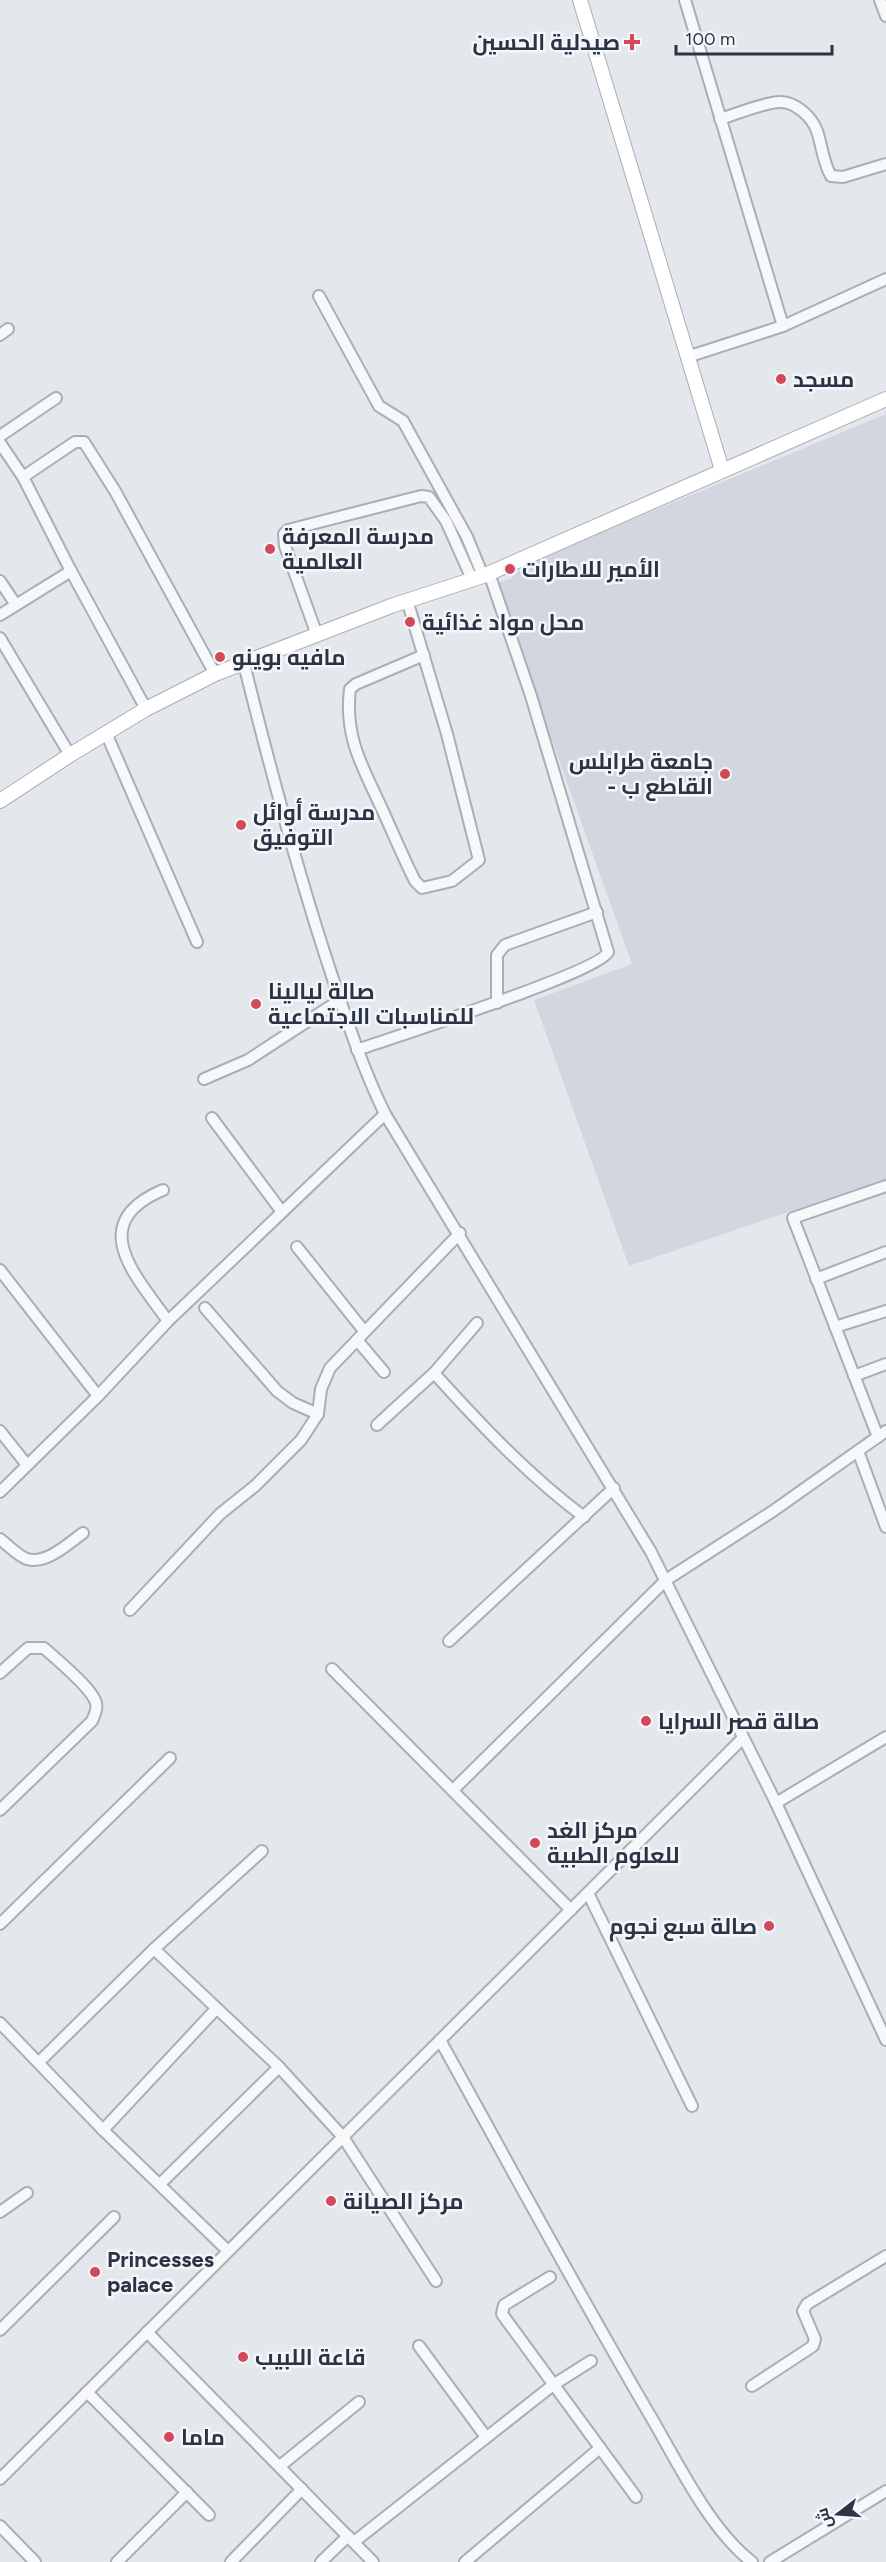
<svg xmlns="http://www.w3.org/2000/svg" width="886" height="2562" font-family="Figtree,Cairo,sans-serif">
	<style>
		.built { fill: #d2d6de }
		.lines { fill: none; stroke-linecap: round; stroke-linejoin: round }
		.street-casing { stroke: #a9aeb7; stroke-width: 14 }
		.secondary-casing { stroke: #a9aeb7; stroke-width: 16 }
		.street { stroke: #f7f8fa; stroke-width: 10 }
		.secondary { stroke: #fff; stroke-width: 14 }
		.poi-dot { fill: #d1495b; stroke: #f4f6f9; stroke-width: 2 }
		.labels { text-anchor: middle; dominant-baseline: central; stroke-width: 5; stroke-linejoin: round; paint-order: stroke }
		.poi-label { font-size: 22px; font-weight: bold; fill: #2b3445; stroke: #f4f6f9; text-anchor: start }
	</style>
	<rect width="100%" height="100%" fill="#e4e7ec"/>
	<polygon class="built" points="886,414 886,1179 629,1266 534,1000 632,964 496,584 512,578 525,564"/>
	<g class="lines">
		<defs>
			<g id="street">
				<polyline points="685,0 783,326"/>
				<polyline points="880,0 886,16"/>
				<path d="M720,119C737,114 762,103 779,102C795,101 812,117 817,131C822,146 823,162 831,176L843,177L886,164"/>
				<polyline points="319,296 379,406 403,421 467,537 483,576"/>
				<polyline points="0,335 8,329"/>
				<polyline points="687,357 783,326 886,279"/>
				<polyline points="0,436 56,398"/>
				<polyline points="0,443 23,477 71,571 146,709"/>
				<polyline points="23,477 75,442 84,442 115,491 215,674"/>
				<polyline points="0,581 16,605"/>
				<path d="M407,600L447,734L479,860L452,881L422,888L415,881C403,857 393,833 382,809C363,767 344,738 350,689L356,684L424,655"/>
				<polyline points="0,615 71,571"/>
				<polyline points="317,635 285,546 284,534 288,530 421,496 429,497 446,521 472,579"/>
				<polyline points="0,638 70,755"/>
				<path d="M244,664C270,768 297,871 331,973C347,1021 363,1069 385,1114L651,1552L776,1803L886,2040"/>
				<polyline points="106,733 197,942"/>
				<polyline points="497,1003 497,955 505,945 597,912"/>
				<path d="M357,1050C391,1038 599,972 608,952L531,696L489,573"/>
				<polyline points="204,1079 248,1060 340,1000"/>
				<polyline points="212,1118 282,1212"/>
				<path d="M163,1190C85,1223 135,1275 168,1321"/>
				<polyline points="297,1247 364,1331"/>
				<polyline points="0,1270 98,1396"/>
				<polyline points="816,1279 886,1252"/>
				<polyline points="205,1308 277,1391 293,1403 318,1414"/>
				<polyline points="835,1327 886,1311"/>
				<polyline points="357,1340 384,1372"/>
				<path d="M434,1373C481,1425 528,1475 584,1517"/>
				<polyline points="854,1376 886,1364"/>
				<polyline points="377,1425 434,1373 477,1323"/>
				<polyline points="0,1431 27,1465"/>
				<polyline points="878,1437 793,1218 886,1186"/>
				<polyline points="858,1451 886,1527"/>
				<polyline points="0,1492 98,1396 168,1321 385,1114"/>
				<path d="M0,1539C8,1545 18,1556 27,1559C46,1565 69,1543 83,1533"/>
				<polyline points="130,1610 220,1514 255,1486 301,1440 318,1414 321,1389 330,1368 460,1233"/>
				<polyline points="449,1641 614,1488"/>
				<polyline points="332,1669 571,1910"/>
				<path d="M0,1673L28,1648H44C56,1659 92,1688 96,1703C98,1709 94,1716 92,1721L0,1810"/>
				<polyline points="453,1790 666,1580 773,1511 886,1431"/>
				<polyline points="776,1803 886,1737"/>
				<polyline points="588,1893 692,2106"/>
				<polyline points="0,1924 170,1758"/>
				<polyline points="154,1949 279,2067 343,2137 436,2281"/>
				<polyline points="0,2023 103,2130 228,2251"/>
				<path d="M440,2040C510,2166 578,2293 651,2417C678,2463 710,2530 752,2562"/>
				<polyline points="39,2062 154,1949 262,1851"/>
				<polyline points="103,2130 216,2009"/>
				<polyline points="160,2184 279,2067"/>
				<polyline points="0,2212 27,2193"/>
				<polyline points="550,2277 504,2305 502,2314 636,2497"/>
				<polyline points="0,2330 114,2217"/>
				<polyline points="147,2332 373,2562"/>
				<polyline points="419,2346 486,2437"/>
				<polyline points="752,2386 813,2346 815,2339 803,2311 807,2304 886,2256"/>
				<polyline points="87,2392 209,2515"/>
				<polyline points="280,2466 359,2402"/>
				<polyline points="0,2479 743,1738"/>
				<polyline points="0,2526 35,2562"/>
				<polyline points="354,2542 553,2385 591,2361"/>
				<polyline points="117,2562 187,2492"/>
				<polyline points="231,2562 302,2489"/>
				<polyline points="321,2562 348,2536"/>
				<polyline points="465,2562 600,2448"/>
				<polyline points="770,2562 886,2491"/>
			</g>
			<g id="secondary">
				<polyline points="580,0 722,470"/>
				<polyline points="0,801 70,755 146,709 215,674 391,606 483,576 886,399"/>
			</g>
		</defs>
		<use href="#street" class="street-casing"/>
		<use href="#secondary" class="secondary-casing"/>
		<use href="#street" class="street"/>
		<use href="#secondary" class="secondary"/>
	</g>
	<g class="poi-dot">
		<path d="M629 33h6v6h6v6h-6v6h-6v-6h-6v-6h6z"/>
		<circle cx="781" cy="379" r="6"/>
		<circle cx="270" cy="549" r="6"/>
		<circle cx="510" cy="569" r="6"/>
		<circle cx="410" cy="622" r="6"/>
		<circle cx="220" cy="657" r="6"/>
		<circle cx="725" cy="774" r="6"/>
		<circle cx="241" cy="825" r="6"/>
		<circle cx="256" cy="1004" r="6"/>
		<circle cx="646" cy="1721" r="6"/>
		<circle cx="535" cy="1843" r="6"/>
		<circle cx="769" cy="1926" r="6"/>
		<circle cx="331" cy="2201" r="6"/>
		<circle cx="95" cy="2272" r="6"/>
		<circle cx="243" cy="2357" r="6"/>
		<circle cx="169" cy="2437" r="6"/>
	</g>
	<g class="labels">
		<g class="poi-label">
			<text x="620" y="42" text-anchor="end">صيدلية الحسين</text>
			<text x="793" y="379">مسجد</text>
			<text x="282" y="536">مدرسة المعرفة<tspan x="282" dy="25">العالمية</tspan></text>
			<text x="522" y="569">الأمير للاطارات</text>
			<text x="422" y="622">محل مواد غذائية</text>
			<text x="232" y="657">مافيه بوينو</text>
			<text x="713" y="761" text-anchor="end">جامعة طرابلس<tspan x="713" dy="25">- القاطع ب</tspan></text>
			<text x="253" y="812">مدرسة أوائل<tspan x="253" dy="25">التوفيق</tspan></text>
			<text x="268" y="991">صالة ليالينا<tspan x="268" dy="25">للمناسبات الاجتماعية</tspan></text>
			<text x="658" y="1721">صالة قصر السرايا</text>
			<text x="547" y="1830">مركز الغد<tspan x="547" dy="25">للعلوم الطبية</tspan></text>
			<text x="757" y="1926" text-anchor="end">صالة سبع نجوم</text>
			<text x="343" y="2201">مركز الصيانة</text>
			<text x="107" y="2259">Princesses<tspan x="107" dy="25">palace</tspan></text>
			<text x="255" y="2357">قاعة اللبيب</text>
			<text x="181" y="2437">ماما</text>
		</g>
	</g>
	<g transform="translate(838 2514) rotate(253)" stroke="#f4f6f9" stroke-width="4.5" paint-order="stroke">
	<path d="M0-4.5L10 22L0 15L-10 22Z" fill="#2b3445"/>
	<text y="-9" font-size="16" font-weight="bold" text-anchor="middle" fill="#2b3445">ش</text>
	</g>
	<path d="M676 45v9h156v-9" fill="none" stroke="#2b3445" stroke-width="3"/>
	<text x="685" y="45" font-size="18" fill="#2b3445" stroke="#f4f6f9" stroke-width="4.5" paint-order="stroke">100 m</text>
</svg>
